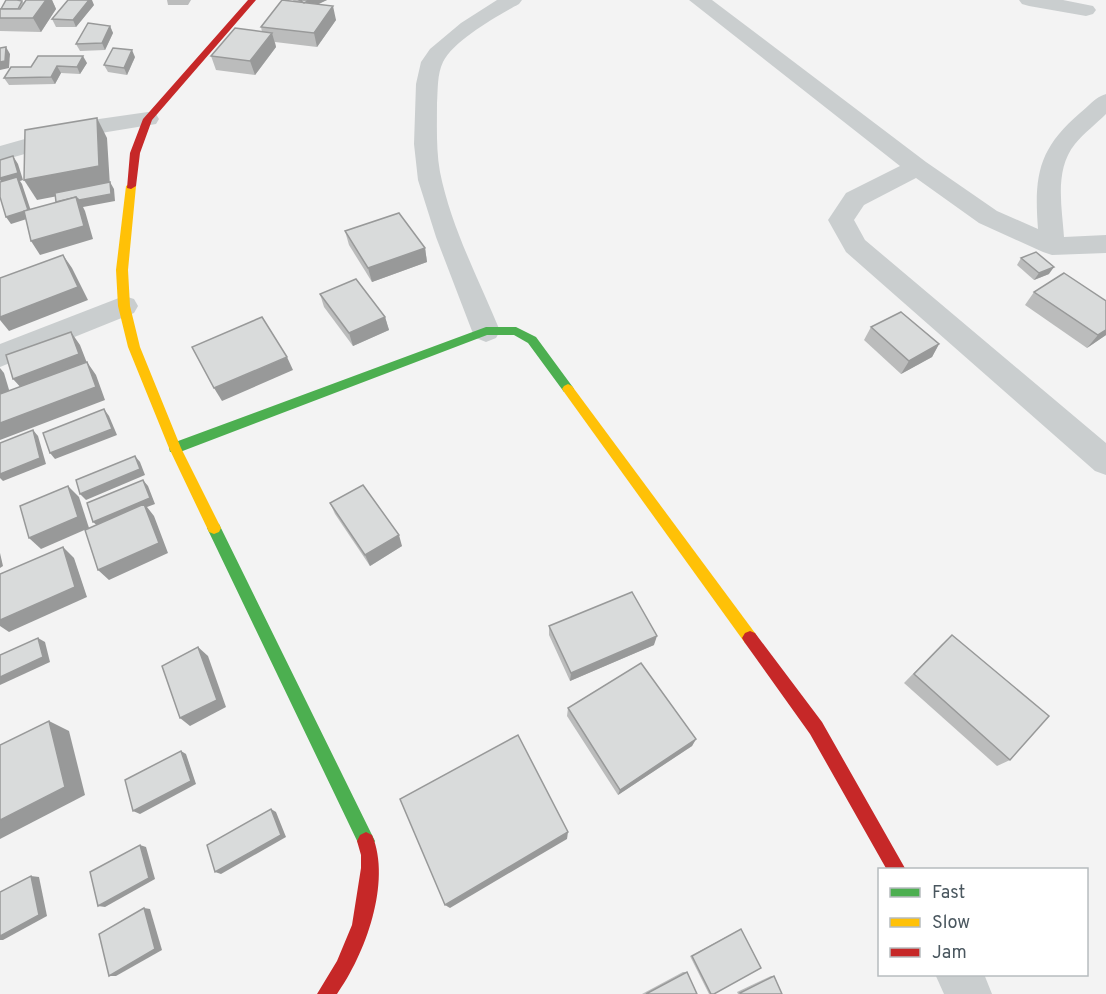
<svg xmlns="http://www.w3.org/2000/svg" width="1106" height="994" font-family="Overpass,sans-serif">
	<style>
		.lines { fill: none; stroke-linecap: round; stroke-linejoin: round }
		.street { fill: #cacecf; fill-rule: evenodd }
		.fast { fill: #4caf50; fill-rule: evenodd }
		.slow { fill: #ffc107; fill-rule: evenodd }
		.jam { fill: #c62828; fill-rule: evenodd }
		.wall { fill: #bbbcbc }
		.shaded-wall { fill: #989999 }
		.building { fill: #d9dbdb; stroke: #989999; stroke-width: 1.5 }
	</style>
	<rect width="100%" height="100%" fill="#f3f3f3"/>
	<g class="lines">
		<g class="street">
			<path d="M497,0H522L519,4C497,16 454,40 443,62C437,74 438,90 437,103C437,126 436,150 440,172C451,227 479,280 500,331L496,338L486,342L476,338L472,331L436,237L418,180L414,144L416,84L421,62L430,49L461,23Z"/>
			<path d="M689,0H712L926,162L997,211L1038,229C1034,176 1038,149 1080,113C1089,106 1095,97 1106,94V114C1096,124 1084,133 1075,144C1054,170 1062,207 1064,237L1106,235V253L1052,255L1043,252L979,223L916,178L864,205L854,220L865,240L1106,443V475L1095,471L846,252L828,220L846,193L900,166Z"/>
			<polygon points="1019,0 1063,0 1093,6 1096,10 1093,14 1086,16 1029,6 1022,4"/>
			<polygon points="148,112 156,114 159,119 156,124 95,134 0,161 0,146 92,120"/>
			<polygon points="124,296 134,299 138,306 134,313 0,367 0,344"/>
			<polygon points="935,974 984,974 992,994 944,994"/>
		</g>
		<g class="fast">
			<polygon points="486,327 516,327 536,337 572,386 574,389 572,392 564,392 528,343 514,335 487,335 180,452 170,452 169,448 170,444"/>
			<polygon points="214,522 219,524 372,835 375,841 372,847 366,850 360,847 207,528 209,524"/>
		</g>
		<g class="slow">
			<polygon points="131,183 136,186 128,270 130,306 140,347 181,448 221,528 219,532 214,534 209,532 169,448 128,347 118,306 116,270 126,186"/>
			<polygon points="568,384 572,386 755,633 758,638 755,643 750,645 745,643 564,392 562,389 564,386"/>
		</g>
		<g class="jam">
			<polygon points="248,0 256,0 152,120 140,153 136,186 131,189 127,188 130,153 143,119"/>
			<polygon points="750,631 755,633 822,722 906,870 887,870 810,734 745,643 742,638 745,633"/>
			<path d="M366,832L372,835C392,882 365,955 337,994H317L337,961L352,925L361,868V855L357,841L360,835Z"/>
		</g>
	</g>
	<g class="wall">
		<polygon points="26,0 52,0 56,9 41,32 0,31 0,9 22,1 24,3"/>
		<polygon points="167,0 191,0 188,5 168,5"/>
		<polygon points="293,0 327,0 318,4 336,20 317,47 275,42 276,47 255,75 216,70 211,56 262,32 261,27 294,2"/>
		<polygon points="94,5 76,27 56,27 52,19"/>
		<polygon points="110,26 113,33 105,50 80,51 76,44"/>
		<polygon points="135,57 127,75 108,72 104,65"/>
		<polygon points="87,63 80,74 61,73 55,84 9,85 4,78 31,67"/>
		<polygon points="345,231 425,248 427,262 372,282 349,245"/>
		<polygon points="1021,258 1049,274 1034,280 1017,265"/>
		<polygon points="1034,292 1106,335 1087,348 1025,305"/>
		<polygon points="320,294 385,317 389,330 353,346 324,307"/>
		<polygon points="871,327 939,344 932,357 901,374 864,340"/>
		<polygon points="330,503 402,546 370,566 335,514"/>
		<polygon points="549,626 654,645 570,681 549,635"/>
		<polygon points="952,635 1010,760 997,766 904,683 942,644"/>
		<polygon points="568,708 696,739 692,746 618,795 567,716"/>
		<polygon points="741,929 714,994 709,994 690,956"/>
		<polygon points="683,972 687,972 697,994 642,994"/>
		<polygon points="771,976 774,976 782,994 738,994 737,992"/>
	</g>
	<g class="shaded-wall">
		<polygon points="46,0 52,0 56,9 41,32 33,18"/>
		<polygon points="89,0 92,0 94,5 76,27 73,20"/>
		<polygon points="310,0 327,0 306,10 304,3"/>
		<polygon points="333,6 336,20 317,47 314,33"/>
		<polygon points="110,26 113,33 105,50 102,43"/>
		<polygon points="272,33 276,47 255,75 250,61"/>
		<polygon points="6,47 10,54 9,68 0,70 0,62"/>
		<polygon points="132,50 135,57 127,75 124,68"/>
		<polygon points="83,56 87,63 80,74 77,67"/>
		<polygon points="57,66 61,73 55,84 51,77"/>
		<polygon points="97,118 107,138 110,186 37,200 24,180"/>
		<polygon points="13,156 18,164 23,180 20,181 22,184 33,217 11,224 6,217 4,185 0,180 0,178"/>
		<polygon points="110,182 114,189 115,201 83,207 85,211 93,239 40,255 31,241 76,197"/>
		<polygon points="425,248 427,262 372,282 368,268"/>
		<polygon points="63,255 72,268 88,300 9,331 0,320 0,317"/>
		<polygon points="1054,267 1049,274 1034,280 1039,273"/>
		<polygon points="385,317 389,330 353,346 349,333"/>
		<polygon points="1106,330 1106,335 1087,348 1098,335"/>
		<polygon points="71,332 80,345 87,363 87,362 96,375 105,400 0,440 0,423 24,391 13,379"/>
		<polygon points="939,344 932,357 901,374 909,361"/>
		<polygon points="287,357 293,370 222,401 214,388"/>
		<polygon points="0,368 4,373 13,403 0,408"/>
		<polygon points="104,409 109,416 117,435 55,459 50,453"/>
		<polygon points="33,430 38,436 46,464 3,481 0,478 0,474"/>
		<polygon points="135,456 140,462 145,475 86,500 80,494"/>
		<polygon points="143,480 148,486 155,504 147,507 154,516 168,553 109,580 98,570 99,527 93,522"/>
		<polygon points="68,486 79,497 89,528 41,549 29,538"/>
		<polygon points="399,535 402,546 370,566 365,555"/>
		<polygon points="63,547 74,558 87,597 9,632 0,626 0,620"/>
		<polygon points="0,553 3,566 0,568"/>
		<polygon points="657,636 654,645 570,681 571,673"/>
		<polygon points="38,638 45,642 50,662 0,685 0,677"/>
		<polygon points="198,647 208,656 226,707 190,726 180,718"/>
		<polygon points="49,721 69,731 85,795 0,839 0,820"/>
		<polygon points="696,739 692,746 618,795 620,790"/>
		<polygon points="181,751 186,754 196,784 140,814 133,811"/>
		<polygon points="271,809 276,812 286,837 221,874 215,872"/>
		<polygon points="568,832 567,839 450,908 445,905"/>
		<polygon points="140,845 146,847 155,879 105,907 98,906"/>
		<polygon points="31,876 39,877 47,916 3,940 0,940 0,936"/>
		<polygon points="144,908 150,909 162,950 116,976 109,976"/>
	</g>
	<g class="building">
		<polygon points="6,0 17,0 22,1 18,9 1,9"/>
		<polygon points="26,0 46,0 33,18 0,18 0,9 20,9"/>
		<polygon points="68,0 89,0 73,20 52,19"/>
		<polygon points="282,0 333,6 314,33 261,27"/>
		<polygon points="299,0 310,0 304,3"/>
		<polygon points="88,23 110,26 102,43 76,44"/>
		<polygon points="235,28 272,33 250,61 211,56"/>
		<polygon points="6,47 5,61 0,62 0,48"/>
		<polygon points="113,48 132,50 124,68 104,65"/>
		<polygon points="38,56 83,56 77,67 57,66 51,77 4,78 11,67 31,67"/>
		<polygon points="97,118 99,166 24,180 25,130"/>
		<polygon points="13,156 18,173 0,178 0,160"/>
		<polygon points="17,177 28,210 6,217 0,197 0,182"/>
		<polygon points="110,182 111,194 79,200 76,197 56,202 55,193"/>
		<polygon points="76,197 84,226 31,241 24,211"/>
		<polygon points="399,213 425,248 368,268 345,231"/>
		<polygon points="1036,252 1054,267 1039,273 1021,258"/>
		<polygon points="63,255 78,287 0,317 0,278"/>
		<polygon points="1064,273 1106,301 1106,330 1098,335 1034,292"/>
		<polygon points="356,279 385,317 349,333 320,294"/>
		<polygon points="901,312 939,344 909,361 871,327"/>
		<polygon points="262,317 287,357 214,388 192,347"/>
		<polygon points="71,332 79,354 13,379 6,355"/>
		<polygon points="87,362 96,387 0,423 0,394"/>
		<polygon points="104,409 112,429 50,453 43,433"/>
		<polygon points="33,430 40,458 0,474 0,443"/>
		<polygon points="135,456 140,469 80,494 76,480"/>
		<polygon points="143,480 150,498 93,522 87,503"/>
		<polygon points="363,485 399,535 365,555 330,503"/>
		<polygon points="68,486 78,517 29,538 20,506"/>
		<polygon points="144,504 159,543 98,570 85,530"/>
		<polygon points="63,547 75,587 0,620 0,574"/>
		<polygon points="632,592 657,636 571,673 549,626"/>
		<polygon points="952,635 1049,716 1010,760 914,674"/>
		<polygon points="38,638 43,657 0,677 0,655"/>
		<polygon points="198,647 217,700 180,718 162,666"/>
		<polygon points="641,663 696,739 620,790 568,708"/>
		<polygon points="49,721 65,787 0,820 0,745"/>
		<polygon points="518,735 568,832 445,905 400,799"/>
		<polygon points="181,751 191,781 133,811 125,780"/>
		<polygon points="271,809 281,835 215,872 207,845"/>
		<polygon points="140,845 149,878 98,906 90,872"/>
		<polygon points="31,876 39,915 0,936 0,892"/>
		<polygon points="144,908 155,949 109,976 99,934"/>
		<polygon points="741,929 761,968 714,994 711,994 692,956"/>
		<polygon points="687,972 697,994 646,994"/>
		<polygon points="774,976 782,994 741,994 740,993"/>
	</g>
	<rect x="878" y="868" width="210" height="108" fill="#ffffff" stroke="#b7bcbf" stroke-width="1.5"/>
	<rect x="890" y="888" width="30" height="9" fill="#4caf50" stroke="#b7bcbf" stroke-width="1.5"/>
	<text x="932" y="898" font-size="18" fill="#4a575f">Fast</text>
	<rect x="890" y="918" width="30" height="9" fill="#ffc107" stroke="#b7bcbf" stroke-width="1.5"/>
	<text x="932" y="928" font-size="18" fill="#4a575f">Slow</text>
	<rect x="890" y="948" width="30" height="9" fill="#c62828" stroke="#b7bcbf" stroke-width="1.5"/>
	<text x="932" y="958" font-size="18" fill="#4a575f">Jam</text>
</svg>
